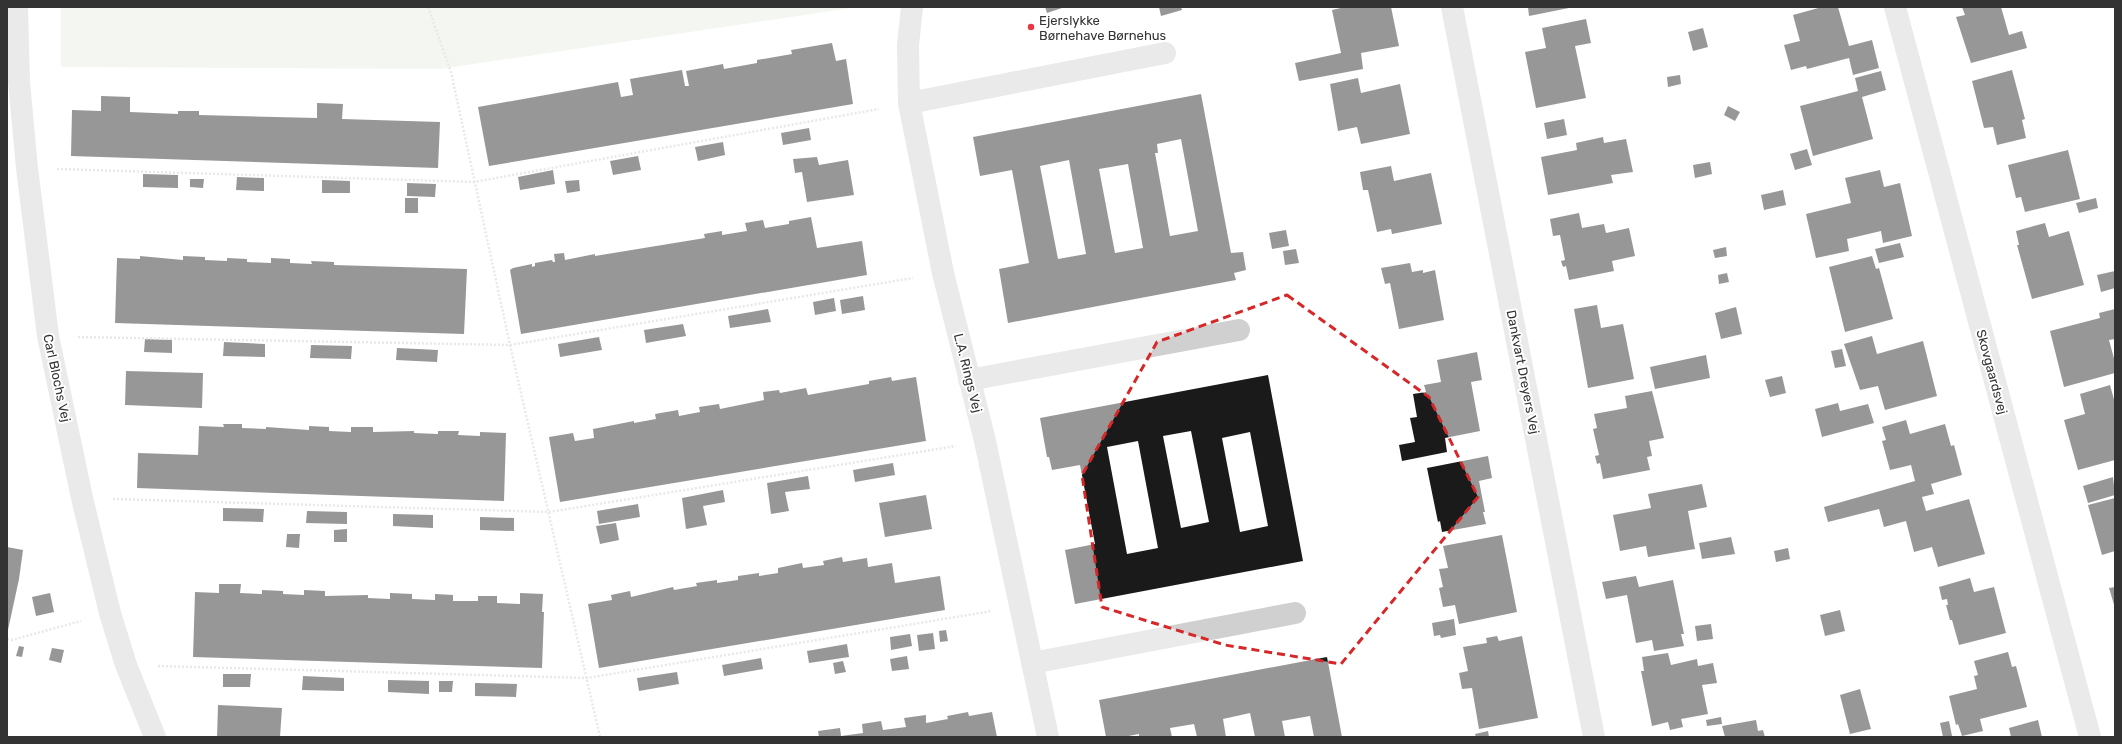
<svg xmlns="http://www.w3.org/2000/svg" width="2122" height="744" font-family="Rubik,sans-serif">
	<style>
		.green { fill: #e6ecdf }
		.building { fill: #1a1a1a; fill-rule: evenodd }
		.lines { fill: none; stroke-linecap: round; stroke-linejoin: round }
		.path { stroke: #cdcdcd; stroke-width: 2.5; stroke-dasharray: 2 2; stroke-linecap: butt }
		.minor { stroke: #d0d0d0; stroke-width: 22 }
		.marked { fill: none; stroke: #d62828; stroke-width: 3; stroke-dasharray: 8 5; stroke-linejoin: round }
		.poi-dot { fill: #e63946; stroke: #fff; stroke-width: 1.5 }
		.labels { text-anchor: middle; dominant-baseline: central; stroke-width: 4; stroke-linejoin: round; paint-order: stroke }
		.poi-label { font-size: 13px; fill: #333; stroke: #fff; text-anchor: start }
		.street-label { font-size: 13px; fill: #333; stroke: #fff }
	</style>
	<rect width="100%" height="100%" fill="#fff"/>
	<polygon class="green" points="61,7 858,7 440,69 61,67"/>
	<g class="building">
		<polygon points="1045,7 1065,7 1047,13"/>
		<polygon points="1159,7 1181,7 1182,10 1161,16"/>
		<polygon points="1345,7 1391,7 1399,46 1361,53 1363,69 1299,81 1295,63 1341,53 1332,10"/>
		<polygon points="1528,7 1569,7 1569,8 1529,16"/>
		<polygon points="1822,7 1838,7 1849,46 1872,40 1879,68 1853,75 1849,58 1807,69 1806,66 1791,70 1784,45 1800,41 1793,15"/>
		<polygon points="1962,7 2001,7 2009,35 2022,31 2027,48 1971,63 1956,17 1965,15"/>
		<polygon points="1586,19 1591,43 1575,46 1586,98 1536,108 1525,52 1546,48 1542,28"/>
		<polygon points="1703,28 1708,47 1693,51 1688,32"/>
		<polygon points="832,43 836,61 846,59 853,104 489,166 478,107 618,82 621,97 633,95 630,79 682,70 685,86 689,86 686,71 723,64 724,69 757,63 757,60 792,54 791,50"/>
		<polygon points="2012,70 2025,119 2022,120 2026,138 1997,145 1993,127 1984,128 1972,81"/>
		<polygon points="1881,71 1886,90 1862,97 1873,139 1813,156 1800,106 1858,91 1855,78"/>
		<polygon points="1680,75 1681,84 1668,87 1667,77"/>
		<polygon points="1358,78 1361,93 1400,84 1410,134 1361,144 1357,127 1338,131 1330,84"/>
		<path d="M1201,94L1231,253L1243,252L1246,270L1234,273L1236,280L1008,323L999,269L1029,263L1012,170L980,176L973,137ZM1181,139L1198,231L1170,236L1155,153H1158L1157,144ZM1069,160L1086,254L1058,259L1040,166ZM1128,164L1143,248L1115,253L1099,169Z"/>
		<polygon points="101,96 130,97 130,112 178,114 178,111 199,111 199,115 317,118 317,103 343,104 342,119 440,122 438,168 71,156 72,110 101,111"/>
		<polygon points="1728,106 1740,112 1735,121 1724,115"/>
		<polygon points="1564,119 1567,135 1547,139 1544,123"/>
		<polygon points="809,128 811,140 783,145 781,133"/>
		<polygon points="1603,137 1604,143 1626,139 1633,172 1611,175 1613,183 1548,195 1541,157 1577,150 1576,143"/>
		<polygon points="723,142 725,155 698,161 695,147"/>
		<polygon points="1807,149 1812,165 1795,170 1790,154"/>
		<polygon points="2068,150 2080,199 2025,212 2021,197 2016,198 2008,165"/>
		<polygon points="638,156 641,170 613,175 610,161"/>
		<polygon points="817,157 819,165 848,160 854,195 807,202 802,172 795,173 793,159"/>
		<polygon points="1710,162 1712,174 1695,178 1693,165"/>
		<polygon points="1391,166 1394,181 1431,173 1442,224 1392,234 1391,229 1377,232 1368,190 1363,190 1360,172"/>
		<polygon points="553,170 555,184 520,190 518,177"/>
		<polygon points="1880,170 1884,187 1900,183 1912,236 1883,243 1881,231 1847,239 1849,251 1816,258 1806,214 1851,203 1845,178"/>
		<polygon points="143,174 178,175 178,188 143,187"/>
		<polygon points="237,177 264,178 264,191 236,190"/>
		<polygon points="190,179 204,179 203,188 190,187"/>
		<polygon points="322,180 350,181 350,193 322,193"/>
		<polygon points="579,180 580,191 567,193 565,181"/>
		<polygon points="407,183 436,184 435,197 407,196"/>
		<polygon points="1783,190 1786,205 1764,210 1761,195"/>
		<rect x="405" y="198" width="13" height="15"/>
		<polygon points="2096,198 2098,208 2079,213 2076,203"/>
		<polygon points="1579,213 1582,228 1604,224 1606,233 1629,228 1635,256 1612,261 1614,271 1569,280 1566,266 1563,267 1561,261 1565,260 1560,235 1553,236 1550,219"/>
		<polygon points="811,217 817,248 862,241 867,275 521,334 510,270 513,268 532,264 532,267 535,266 535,263 552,260 553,262 555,262 554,254 564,253 565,260 595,254 595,256 705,238 704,234 722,231 722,235 747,231 745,223 763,220 765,228 789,224 789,221"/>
		<polygon points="2045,223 2049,237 2069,231 2084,285 2032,299 2017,245 2019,245 2016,231"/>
		<polygon points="1286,230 1289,246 1272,249 1269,233"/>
		<polygon points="1900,243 1904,257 1879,263 1875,249"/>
		<polygon points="1726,247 1727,256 1715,258 1713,250"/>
		<polygon points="1296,249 1299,263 1285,265 1283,251"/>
		<polygon points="140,256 183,260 183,256 205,257 205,260 227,261 227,258 247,259 247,262 271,263 271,258 290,259 290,263 312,264 311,261 334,262 334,265 467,269 464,334 115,323 117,258 140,259"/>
		<polygon points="1872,256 1876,269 1879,268 1893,319 1845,332 1829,267"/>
		<polygon points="1410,263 1412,272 1423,270 1423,273 1435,270 1444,320 1399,329 1390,283 1385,284 1381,268"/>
		<polygon points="2115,271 2115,288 2101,292 2097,275"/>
		<polygon points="1727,273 1729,282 1719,284 1718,275"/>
		<polygon points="863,296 865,310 842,314 840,300"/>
		<polygon points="834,298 836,311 815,315 813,302"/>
		<polygon points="1597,305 1601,328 1623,324 1634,379 1588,388 1574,309"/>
		<polygon points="1736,307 1742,334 1721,339 1715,313"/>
		<polygon points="768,309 771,322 730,328 728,316"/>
		<polygon points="2115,309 2115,339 2109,340 2115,362 2115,373 2064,387 2050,331 2100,318 2099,313"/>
		<polygon points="683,324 686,336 646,343 644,330"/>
		<polygon points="1872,336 1877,354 1923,341 1937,396 1885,410 1878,386 1860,390 1844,344"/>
		<polygon points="599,337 602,350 560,357 558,344"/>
		<polygon points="145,339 172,340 172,353 144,352"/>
		<polygon points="224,342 265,344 265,357 223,356"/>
		<polygon points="311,345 352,346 351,359 310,358"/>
		<polygon points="397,348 438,350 437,362 396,360"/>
		<polygon points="1842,349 1846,366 1835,368 1831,351"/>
		<polygon points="1477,352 1482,380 1471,382 1480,431 1445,438 1447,452 1402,461 1399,445 1415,442 1410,418 1417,417 1413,394 1426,392 1424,385 1441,382 1437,360"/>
		<polygon points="1706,355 1710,378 1655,389 1650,367"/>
		<polygon points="126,371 203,373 202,408 125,405"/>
		<path d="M1268,375L1303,561L1075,604L1065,550L1095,544L1080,465L1052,470L1049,457H1047L1040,418ZM1191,431L1209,522L1181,528L1163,436ZM1250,432L1268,526L1240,532L1222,438ZM1138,441L1158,548L1127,554L1107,447Z"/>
		<polygon points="1782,376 1786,393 1770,397 1765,380"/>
		<polygon points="891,377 892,381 916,377 926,441 560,502 549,437 573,433 575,441 594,438 593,429 634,421 634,423 656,419 655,414 678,410 679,416 700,412 699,407 719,404 720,409 764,400 763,392 779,390 780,393 806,388 808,395 869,384 869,381"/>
		<polygon points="2110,385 2115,403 2115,460 2078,470 2064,420 2085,414 2080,394"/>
		<polygon points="1652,391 1664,438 1649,441 1652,456 1647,457 1650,470 1603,479 1600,463 1597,464 1595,456 1599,455 1593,429 1597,428 1594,414 1627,408 1625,396"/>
		<polygon points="1838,403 1840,411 1868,404 1874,423 1822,437 1815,409"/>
		<polygon points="1906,420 1910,434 1945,424 1951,446 1954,445 1962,475 1931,484 1934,494 1922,497 1926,511 1969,499 1985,554 1938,567 1932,547 1914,552 1906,521 1884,527 1879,509 1828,522 1824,507 1915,481 1911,465 1890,470 1882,441 1886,440 1882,427"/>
		<polygon points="223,424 242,424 242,428 266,429 266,427 309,430 309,426 329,427 329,431 351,432 351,427 373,427 373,432 414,431 414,433 438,434 438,431 459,431 458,435 480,436 480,432 506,433 504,501 137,488 138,453 198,455 199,426 224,427"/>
		<polygon points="1488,456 1492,478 1479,481 1485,512 1483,512 1486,524 1442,532 1440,521 1438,522 1427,468"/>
		<polygon points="893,463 895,475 855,482 853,470"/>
		<polygon points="808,476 810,489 785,492 789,511 771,514 767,483"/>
		<polygon points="2113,477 2115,495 2088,503 2083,486"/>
		<polygon points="1702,484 1707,507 1688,511 1695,549 1648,557 1646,546 1620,551 1613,515 1651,508 1648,494"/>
		<polygon points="723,490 725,502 703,506 707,525 686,529 682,498"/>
		<polygon points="926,495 932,529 885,537 879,503"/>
		<polygon points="2115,498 2115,551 2102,555 2088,505"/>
		<polygon points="638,504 640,517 599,524 597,511"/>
		<polygon points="223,508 264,509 263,522 223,521"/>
		<polygon points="307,511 347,512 347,524 306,523"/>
		<polygon points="393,514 433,515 433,528 393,526"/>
		<polygon points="480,517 514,518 514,531 480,530"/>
		<polygon points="616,523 619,540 600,544 596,526"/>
		<polygon points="347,529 347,542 334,542 334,530"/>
		<polygon points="287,534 300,534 299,548 286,547"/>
		<polygon points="1502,535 1517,612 1459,624 1455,605 1443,607 1439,588 1443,587 1439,569 1448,568 1443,546"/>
		<polygon points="1731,537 1735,554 1702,559 1699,543"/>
		<polygon points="7,547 23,550 19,579 8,630"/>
		<polygon points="1788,548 1790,559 1776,562 1774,551"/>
		<polygon points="842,557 843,562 867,558 868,567 892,563 895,583 940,576 945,610 599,668 588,604 612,600 611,595 630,591 631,597 673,587 674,590 697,586 696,583 717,580 717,583 738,580 738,576 759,573 759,576 778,573 778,568 802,563 803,568 824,565 823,561"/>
		<polygon points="1636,576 1639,587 1673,580 1684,634 1681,634 1684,646 1654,651 1652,640 1636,643 1627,595 1606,599 1602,582"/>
		<polygon points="1970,578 1974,592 1994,587 2006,633 1959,645 1952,620 1950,620 1946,605 1948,605 1947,599 1942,600 1939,587"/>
		<polygon points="219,584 241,584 240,593 262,594 262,590 283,591 283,594 304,595 304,590 325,591 325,596 368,595 368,598 390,599 390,593 412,594 412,599 435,600 435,594 453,595 453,601 478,601 478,596 497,596 497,603 520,604 520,593 543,594 542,612 544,612 542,668 193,657 195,592 219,593"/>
		<polygon points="2115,587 2115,608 2109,588"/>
		<polygon points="50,593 54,612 36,616 32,597"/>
		<polygon points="1840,610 1845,631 1825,636 1820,615"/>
		<polygon points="1454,619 1456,635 1441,638 1440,635 1434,636 1432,623"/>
		<polygon points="1711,624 1713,639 1697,641 1695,626"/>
		<polygon points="946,630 948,641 940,642 939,631"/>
		<polygon points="933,633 935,649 919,651 917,635"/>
		<polygon points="910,634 912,646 891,650 890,637"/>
		<polygon points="1497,636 1499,641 1522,636 1538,718 1479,729 1472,688 1462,689 1459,673 1468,671 1463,647 1487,643 1486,638"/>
		<polygon points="847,644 849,657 809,663 807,651"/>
		<polygon points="19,646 24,647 22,657 16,656"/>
		<polygon points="52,648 64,650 61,663 49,660"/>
		<polygon points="2008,652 2012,667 2016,666 2027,707 1980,719 1983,731 1962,736 1958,724 1956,725 1949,696 1977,689 1974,676 1978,675 1974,661"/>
		<polygon points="1668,653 1671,665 1697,659 1698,666 1713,663 1717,683 1702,685 1708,714 1681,719 1683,727 1670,730 1668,722 1652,726 1641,671 1644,671 1642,657"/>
		<polygon points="907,656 909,669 892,671 890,659"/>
		<polygon points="1327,657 1342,737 1314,737 1310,716 1282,721 1285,737 1255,737 1250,713 1223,719 1226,737 1197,737 1194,724 1170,728 1172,737 1139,737 1139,734 1123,737 1106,737 1099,700"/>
		<polygon points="761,658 763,669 724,676 722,665"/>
		<polygon points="843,661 846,672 835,674 833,663"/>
		<polygon points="677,672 679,684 639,691 637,678"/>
		<polygon points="223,674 251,674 250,687 223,687"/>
		<polygon points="303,676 344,678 344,691 302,690"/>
		<polygon points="388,680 429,681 429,694 388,692"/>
		<polygon points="439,681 453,681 452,692 439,692"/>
		<polygon points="475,683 517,684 516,697 475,696"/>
		<polygon points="1860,689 1871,729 1850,734 1840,695"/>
		<polygon points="218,705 282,708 280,737 217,737"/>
		<polygon points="968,712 969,716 992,712 997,737 819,737 818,731 840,728 841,736 863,733 862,724 881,721 883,730 906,727 904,718 926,715 926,723 948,719 947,716"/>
		<polygon points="1721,717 1722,724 1707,726 1706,720"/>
		<polygon points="1756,720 1758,731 1763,730 1765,737 1725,737 1722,726"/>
		<polygon points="2038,720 2042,737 2011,737 2009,728"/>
		<polygon points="1949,721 1952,736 1943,737 1940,723"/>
		<polygon points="1488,731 1489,737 1476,737 1475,734"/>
	</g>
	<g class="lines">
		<g class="path">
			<polyline points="428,7 451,72 510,345 600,737"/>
			<polyline points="57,169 474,182 879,109"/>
			<polyline points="78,337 510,345 913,278"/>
			<polyline points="113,499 549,512 956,446"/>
			<polyline points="7,639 12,640 81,621"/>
			<polyline points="158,666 587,678 992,611"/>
		</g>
		<g class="minor">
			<polyline points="17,7 19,82 27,168 48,336 82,498 110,613 126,665 155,737"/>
			<polyline points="912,7 908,45 909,103 943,273 985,441 1048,737"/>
			<polyline points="1452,7 1594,737"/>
			<polyline points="1895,7 2090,737"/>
			<polyline points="909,103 1165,53"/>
			<polyline points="969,380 1239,330"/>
			<polyline points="1032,663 1295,613"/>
		</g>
	</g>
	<path d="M0 0H2122V744H0ZM1287,295L1429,397L1478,497L1341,664L1225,645L1102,607L1082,475L1157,342Z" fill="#fff" fill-opacity=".55" fill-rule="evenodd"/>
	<path class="marked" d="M1287,295L1429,397L1478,497L1341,664L1225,645L1102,607L1082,475L1157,342Z"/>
	<circle class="poi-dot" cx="1031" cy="27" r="4"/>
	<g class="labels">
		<g class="poi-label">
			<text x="1039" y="20">Ejerslykke<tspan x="1039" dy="15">Børnehave Børnehus</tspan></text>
		</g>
		<g class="street-label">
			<text transform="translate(1523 372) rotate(79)">Dankvart Dreyers Vej</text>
			<text transform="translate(1992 372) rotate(75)">Skovgaardsvej</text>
			<text transform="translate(968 373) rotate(76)">L.A. Rings Vej</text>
			<text transform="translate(57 378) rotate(78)">Carl Blochs Vej</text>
		</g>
	</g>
	<rect width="2122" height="744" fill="none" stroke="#333333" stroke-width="16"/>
</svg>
